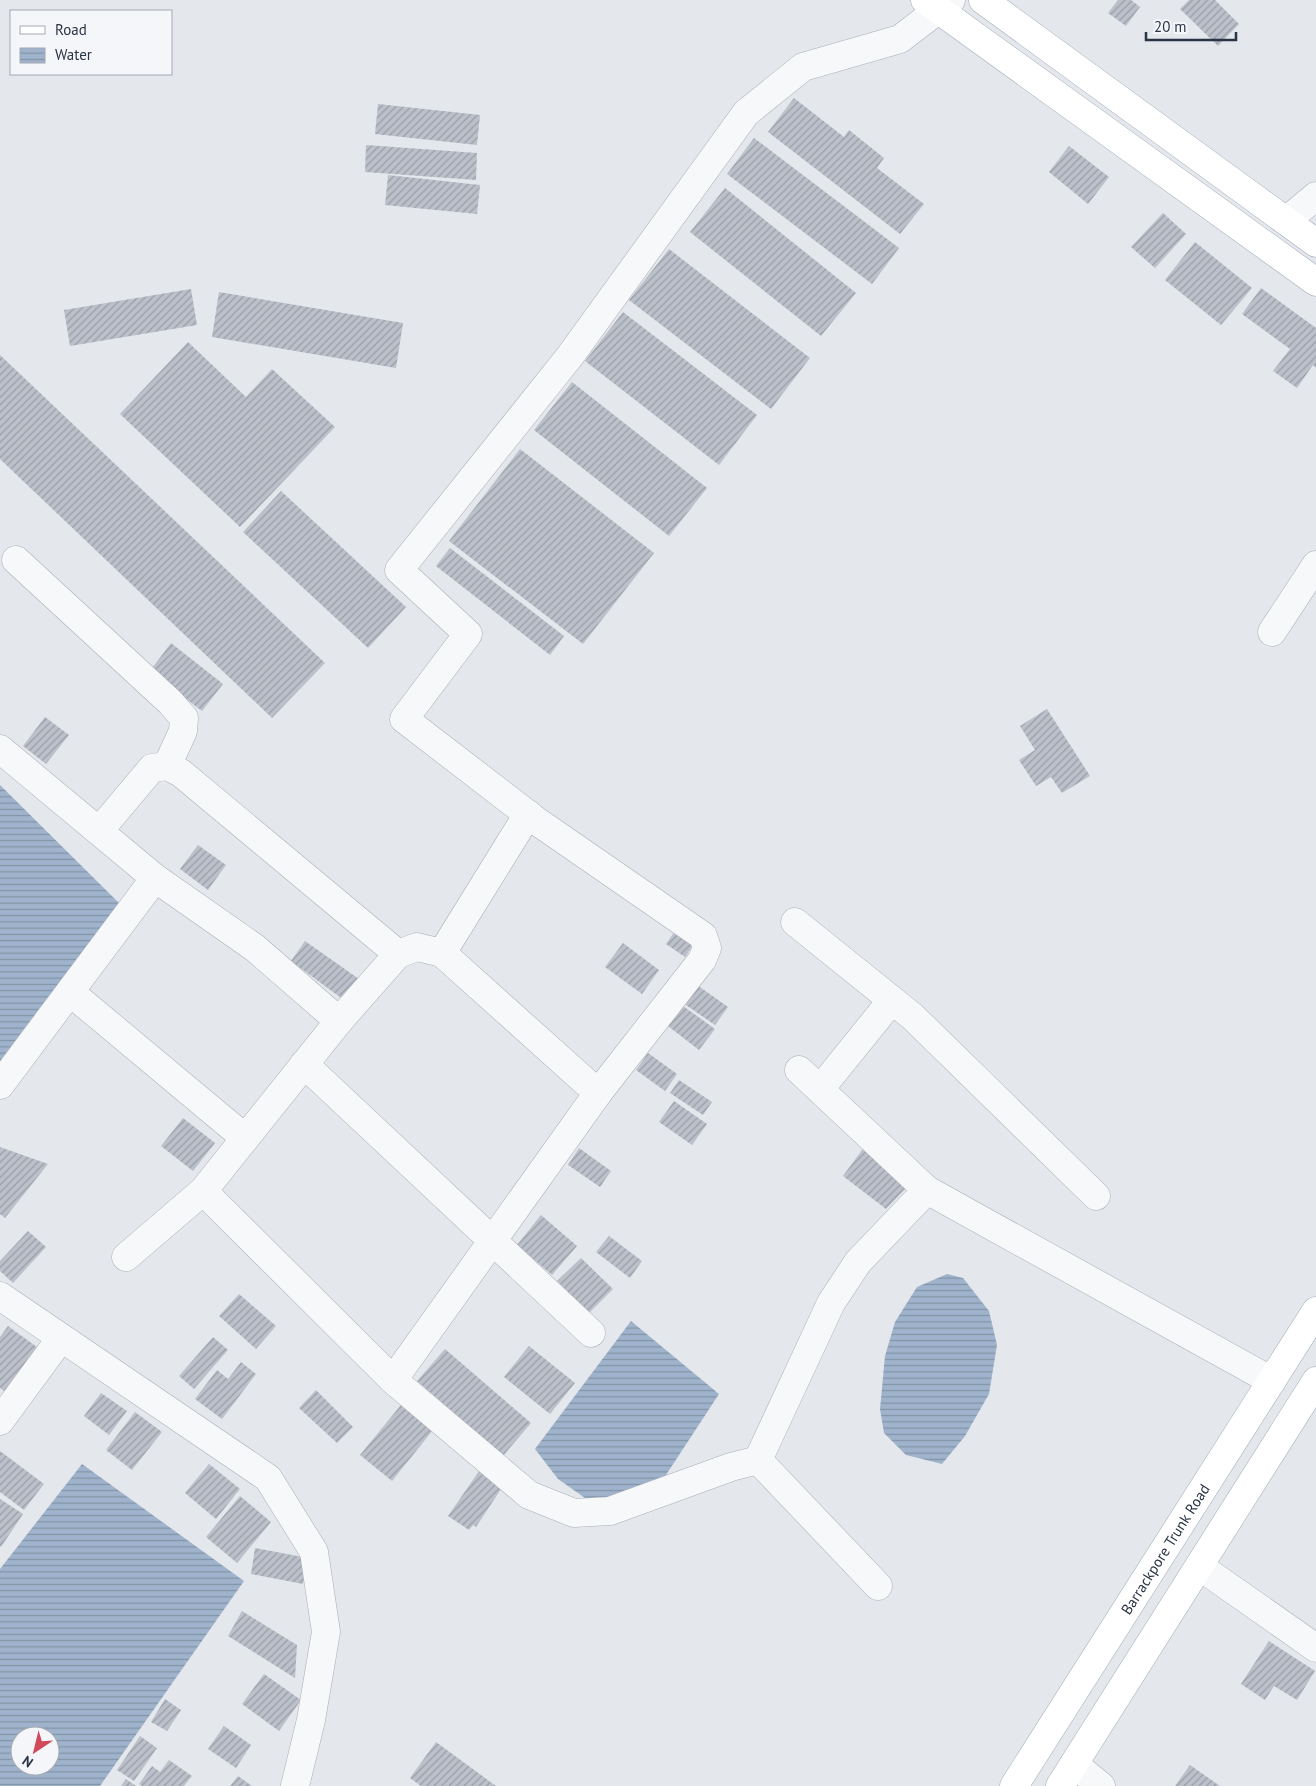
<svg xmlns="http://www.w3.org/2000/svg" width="1316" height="1786" font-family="'PT Sans',sans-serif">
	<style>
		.water { fill: url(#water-rules); fill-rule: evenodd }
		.building { fill: url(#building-hatch) }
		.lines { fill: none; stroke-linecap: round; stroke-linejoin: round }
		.minor-casing { stroke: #a9aeb7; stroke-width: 29 }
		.major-casing { stroke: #a3abb8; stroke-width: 29 }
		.minor { stroke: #f7f8fa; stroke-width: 28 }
		.major { stroke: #fff; stroke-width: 28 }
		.labels { text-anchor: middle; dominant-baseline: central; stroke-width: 4; stroke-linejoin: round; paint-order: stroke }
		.street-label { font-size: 15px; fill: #2b3445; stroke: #f4f6f9 }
	</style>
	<defs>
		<pattern id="water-rules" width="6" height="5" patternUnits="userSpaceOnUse" patternTransform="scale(1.25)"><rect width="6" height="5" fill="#9fb4cc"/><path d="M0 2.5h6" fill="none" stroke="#8293a7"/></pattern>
		<pattern id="building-hatch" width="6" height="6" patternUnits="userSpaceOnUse" patternTransform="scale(1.25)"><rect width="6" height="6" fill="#bbc0ca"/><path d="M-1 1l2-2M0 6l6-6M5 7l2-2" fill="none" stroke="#989da6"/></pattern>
	</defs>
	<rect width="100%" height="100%" fill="#e4e7ec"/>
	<g class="water">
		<polygon points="0,785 119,903 0,1061"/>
		<polygon points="947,1274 963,1278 989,1311 997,1345 989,1394 965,1436 942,1464 906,1455 884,1433 880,1409 885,1356 895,1322 917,1287"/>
		<polygon points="631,1321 719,1394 664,1478 595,1505 558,1479 535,1449"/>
		<path d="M82,1464L244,1581L100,1786H0V1569ZM20,1736H50V1766H20Z"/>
	</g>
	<g class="building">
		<polygon points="1118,0 1131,0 1140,7 1126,26 1108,13"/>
		<polygon points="1189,0 1215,0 1239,24 1218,46 1180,9"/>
		<polygon points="794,98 844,137 849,130 884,158 877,168 924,204 900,234 768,132"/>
		<polygon points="378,104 480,115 477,145 375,134"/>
		<polygon points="754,138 899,248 872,284 727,174"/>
		<polygon points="366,145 477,153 476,180 365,172"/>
		<polygon points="1069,146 1109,177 1088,204 1049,172"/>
		<polygon points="388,175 480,185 477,214 385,205"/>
		<polygon points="725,188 856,293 821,336 690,232"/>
		<polygon points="1163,213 1186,234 1155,268 1131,247"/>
		<polygon points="1195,242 1252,288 1221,325 1165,280"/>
		<polygon points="669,249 810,358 771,409 629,300"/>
		<polygon points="1261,288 1316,328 1316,368 1313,365 1297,388 1273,371 1290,349 1242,314"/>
		<polygon points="191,289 197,325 70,346 64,310"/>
		<polygon points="219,292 403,323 396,368 212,337"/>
		<polygon points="623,312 757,415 719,465 585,361"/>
		<polygon points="188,342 246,397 272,369 335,427 240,527 120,414"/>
		<polygon points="0,355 325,663 272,718 0,459"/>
		<polygon points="572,382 707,488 669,536 534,430"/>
		<polygon points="520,449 654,553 583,644 449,541"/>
		<polygon points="281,491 406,607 368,648 243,532"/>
		<polygon points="450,548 564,636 550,655 436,566"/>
		<polygon points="171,643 223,684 202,711 150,671"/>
		<polygon points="1047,709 1090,776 1062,793 1051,777 1036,786 1019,760 1035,750 1020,726"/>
		<polygon points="45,717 69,735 46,764 23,746"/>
		<polygon points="198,845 226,865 208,890 180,869"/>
		<polygon points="678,927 697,940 685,957 666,944"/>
		<polygon points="305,941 359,979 344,1000 291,961"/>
		<polygon points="623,943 659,970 642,994 605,967"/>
		<polygon points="697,985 728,1007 715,1025 683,1003"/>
		<polygon points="683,1006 715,1029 699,1050 668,1026"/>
		<polygon points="648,1053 677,1074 665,1091 636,1070"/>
		<polygon points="679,1080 712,1102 703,1115 670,1093"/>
		<polygon points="674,1101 707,1124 692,1145 659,1122"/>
		<polygon points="183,1118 215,1143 193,1171 161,1146"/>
		<polygon points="865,1146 908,1186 886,1209 843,1176"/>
		<polygon points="0,1147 48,1164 5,1218 0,1214"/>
		<polygon points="579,1148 611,1171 600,1187 568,1165"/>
		<polygon points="541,1215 577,1246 552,1275 517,1245"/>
		<polygon points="28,1231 46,1247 13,1283 0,1271 0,1261"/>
		<polygon points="609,1236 642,1261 630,1278 596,1252"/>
		<polygon points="581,1258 613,1289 589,1313 557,1281"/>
		<polygon points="239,1294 276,1326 256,1349 219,1316"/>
		<polygon points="8,1326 41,1350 8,1394 0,1388 0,1337"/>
		<polygon points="213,1337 228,1350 194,1389 179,1376"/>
		<polygon points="529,1346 575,1383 550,1414 504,1377"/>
		<polygon points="445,1349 531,1423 503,1456 417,1381"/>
		<polygon points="241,1362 256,1374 222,1419 195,1399 217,1370 228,1379"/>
		<polygon points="316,1390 353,1427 337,1443 299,1408"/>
		<polygon points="101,1393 127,1411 109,1435 84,1416"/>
		<polygon points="405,1400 437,1425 392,1481 360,1455"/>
		<polygon points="135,1412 162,1432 132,1470 106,1450"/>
		<polygon points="0,1451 44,1484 24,1510 0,1492"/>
		<polygon points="209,1464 240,1489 216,1519 185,1493"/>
		<polygon points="484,1464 507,1480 476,1527 473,1525 469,1530 448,1516"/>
		<polygon points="240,1496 271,1522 237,1563 206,1537"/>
		<polygon points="0,1499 23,1514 1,1547 0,1546"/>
		<polygon points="255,1548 308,1558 303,1584 251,1574"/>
		<polygon points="242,1611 297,1645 295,1678 228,1636"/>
		<polygon points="1269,1641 1315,1671 1297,1700 1274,1686 1265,1700 1241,1684"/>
		<polygon points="264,1674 301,1700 279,1731 242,1704"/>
		<polygon points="165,1699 181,1710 167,1731 151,1722"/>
		<polygon points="224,1726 251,1745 236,1768 208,1749"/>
		<polygon points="140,1736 157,1748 134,1781 117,1770"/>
		<polygon points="436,1742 496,1786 421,1786 410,1778"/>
		<polygon points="169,1760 192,1776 184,1786 142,1786 139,1784 152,1766 160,1772"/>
		<polygon points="1190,1765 1220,1786 1175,1786"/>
		<polygon points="238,1776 252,1786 230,1786"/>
		<polygon points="126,1779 136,1786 121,1786"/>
	</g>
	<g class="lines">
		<defs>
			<g id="minor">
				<polyline points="951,0 900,39 803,67 746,113 570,356 399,570 468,634 404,719 538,822 703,936 707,948 702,960 598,1093 393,1380 529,1495 574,1513 610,1511 731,1467 758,1460 831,1303 858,1262 927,1190 1272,1381"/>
				<polyline points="1286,221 1316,196"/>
				<polyline points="16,560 170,702 184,718 183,731 167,766"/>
				<polyline points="1272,632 1316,565"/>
				<polyline points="0,749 155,878 255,948 339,1021 398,954 417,947 442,953"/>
				<polyline points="528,814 442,953 598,1093"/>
				<polyline points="99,831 152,768 167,766 181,773 398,954"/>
				<polyline points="795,922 913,1017 1096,1196"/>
				<polyline points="70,992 245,1138"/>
				<polyline points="304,1064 591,1333"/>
				<polyline points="799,1070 927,1190"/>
				<polyline points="0,1085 155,878"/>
				<polyline points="821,1088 892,1000"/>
				<polyline points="203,1191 393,1380"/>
				<polyline points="126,1257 203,1191 339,1021"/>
				<polyline points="0,1296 268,1478 314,1552 326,1632 311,1720 295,1786"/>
				<polyline points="0,1421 61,1338"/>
				<polyline points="758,1460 878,1586"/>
				<polyline points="1199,1566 1316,1648"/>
				<polyline points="1074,1764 1101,1786"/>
			</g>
			<g id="major">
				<polyline points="925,0 1316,282"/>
				<polyline points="983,0 1316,243"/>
				<path id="s1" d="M1014,1786L1316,1311"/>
				<polyline points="1060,1786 1316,1381"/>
			</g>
		</defs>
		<use href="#minor" class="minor-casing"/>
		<use href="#major" class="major-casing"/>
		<use href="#minor" class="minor"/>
		<use href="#major" class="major"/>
	</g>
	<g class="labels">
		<g class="street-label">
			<text stroke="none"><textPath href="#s1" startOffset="281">Barrackpore Trunk Road</textPath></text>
		</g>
	</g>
	<rect x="10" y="10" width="162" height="65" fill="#f4f6f9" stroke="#a4a8b1"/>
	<rect x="20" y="26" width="25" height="8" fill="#ffffff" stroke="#a4a8b1"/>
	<text x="55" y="35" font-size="15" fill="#2b3445">Road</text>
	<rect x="20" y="48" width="25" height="15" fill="url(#water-rules)" stroke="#a4a8b1"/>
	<text x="55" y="60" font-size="15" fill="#2b3445">Water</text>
	<g transform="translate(35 1751) rotate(215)"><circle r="24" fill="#f4f6f9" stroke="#a4a8b1"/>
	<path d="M0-4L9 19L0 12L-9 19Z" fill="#d1495b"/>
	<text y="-8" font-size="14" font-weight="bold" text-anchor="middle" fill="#2b3445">N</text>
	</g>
	<path d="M1146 32v8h90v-8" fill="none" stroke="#2b3445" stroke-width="2.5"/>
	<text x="1154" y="32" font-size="15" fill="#2b3445" stroke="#f4f6f9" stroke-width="4" paint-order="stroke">20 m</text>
</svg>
